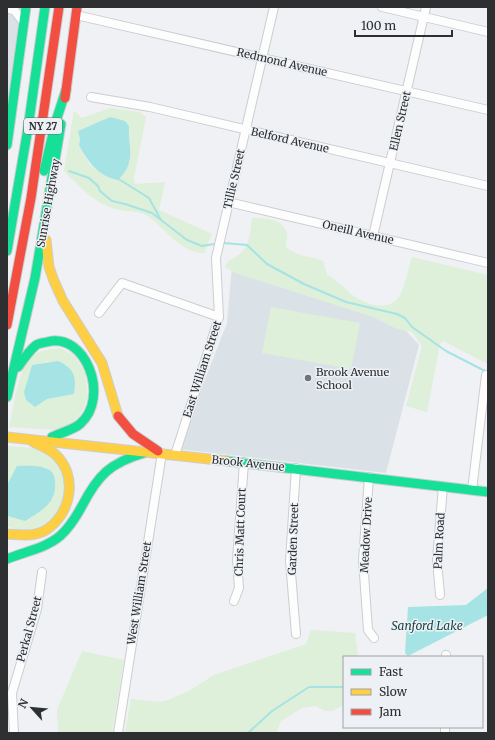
<svg xmlns="http://www.w3.org/2000/svg" width="495" height="740" font-family="Merriweather,serif">
	<style>
		.built { fill: #dbe2e7 }
		.green { fill: #deefda; fill-rule: evenodd }
		.water { fill: #a6e3e4 }
		.lines { fill: none; stroke-linecap: round; stroke-linejoin: round }
		.stream { stroke: #a6e3e4; stroke-width: 2 }
		.street-casing { stroke: #cccdcf; stroke-width: 10 }
		.fast-casing { stroke: #cccdcf; stroke-width: 11 }
		.slow-casing { stroke: #cccdcf; stroke-width: 11 }
		.jam-casing { stroke: #cccdcf; stroke-width: 11 }
		.street { stroke: #fdfdfd; stroke-width: 8 }
		.fast { stroke: #16e098; stroke-width: 9 }
		.slow { stroke: #ffcf43; stroke-width: 9 }
		.jam { stroke: #f24e42; stroke-width: 9 }
		.poi-dot { fill: #717375; stroke: #edf1f6; stroke-width: 1.5 }
		.labels { text-anchor: middle; dominant-baseline: central; stroke-width: 3; stroke-linejoin: round; paint-order: stroke }
		.shield { fill: #edf1f6; stroke: #67696b; stroke-width: 1 }
		.shield-label { font-size: 10px; font-weight: bold; fill: #2d2f30 }
		.street-label { font-size: 11px; fill: #2d2f30; stroke: #edf1f6 }
		.poi-label { font-size: 11px; fill: #2d2f30; stroke: #edf1f6; text-anchor: start }
		.water-label { font-size: 12px; font-style: italic; fill: #1f4747; stroke: #edf1f6 }
	</style>
	<rect width="100%" height="100%" fill="#eff1f4"/>
	<g class="built">
		<polygon points="7,7 26,7 7,145"/>
		<polygon points="232,266 399,323 419,345 386,473 178,449 227,323"/>
	</g>
	<g class="green">
		<path d="M110,108L139,112L146,117L134,178L135,184L165,182L159,210L212,234L204,253C180,253 165,227 146,215C136,210 126,212 116,209C95,204 78,185 64,171L74,111L82,118ZM110,117L129,126L130,163L104,175L89,164L79,145L80,139L78,131Z"/>
		<path d="M252,218C264,218 284,218 287,234C288,238 286,243 286,247C300,258 307,255 323,261L327,275C338,281 342,286 351,294C364,304 389,314 400,295C406,284 408,269 412,257L488,275V364L443,341L440,344L427,412L406,406L422,346L412,332L397,329L373,317L235,273L225,267C229,258 234,259 241,253C251,243 250,230 252,218Z"/>
		<polygon points="271,307 360,323 351,369 262,353"/>
		<path d="M60,348L75,356L85,373L88,395L83,410L71,426L56,430L9,427C14,407 17,372 31,357C38,350 51,349 60,348ZM48,362L74,394L47,399L35,406L26,400C24,389 28,376 32,365Z"/>
		<polygon points="7,446 35,448 47,452 67,474 66,499 58,513 41,526 21,532 7,526"/>
		<polygon points="311,630 355,633 358,657 344,657 344,705 332,711 325,711 316,706 302,708 281,721 276,733 125,733 131,699 160,702 168,700 189,691 214,675 306,644"/>
		<polygon points="82,651 124,660 112,733 58,733 57,710"/>
	</g>
	<g class="water">
		<path d="M110,117L125,121L129,126C128,150 137,161 118,180C98,176 88,162 79,145L80,139L78,131Z"/>
		<path d="M58,361C74,368 77,377 74,394L47,399L35,407L26,400L24,392L32,365Z"/>
		<path d="M17,466C26,466 36,465 45,468C52,470 55,475 55,482C57,503 41,511 25,521L8,516L7,514V485Z"/>
		<polygon points="488,588 488,615 408,656 405,653 408,607 466,605"/>
	</g>
	<g class="lines">
		<g class="stream">
			<polyline points="69,171 89,178 98,186 100,191 112,201 125,204 152,213 187,240 202,246 214,244"/>
			<polyline points="117,178 149,198 161,220"/>
			<polyline points="224,243 247,245 267,264 304,284 346,302 397,314 405,318 412,327 446,351 487,372"/>
			<polyline points="248,733 272,711 309,687 344,687"/>
		</g>
		<defs>
			<g id="street">
				<polyline points="382,7 488,32"/>
				<polyline points="7,8 15,11 24,23"/>
				<polyline points="76,15 488,110"/>
				<polyline points="91,97 150,107 488,186"/>
				<polyline points="228,202 488,263"/>
				<polyline points="373,236 426,7"/>
				<polyline points="99,313 122,283 219,317"/>
				<polyline points="175,455 219,317 216,258 274,7"/>
				<polyline points="369,477 363,560 368,630 374,638"/>
				<polyline points="472,490 486,375"/>
				<polyline points="440,595 437,560 443,486"/>
				<polyline points="234,601 239,588 237,560 244,462"/>
				<polyline points="296,634 290,561 296,468"/>
				<polyline points="446,657 446,655"/>
				<polyline points="14,733 12,693 37,609 42,572"/>
				<polyline points="118,733 162,453"/>
				<polyline points="445,733 445,727"/>
			</g>
			<g id="fast">
				<polyline points="7,145 26,7"/>
				<polyline points="44,171 56,121 66,90"/>
				<polyline points="7,251 28,128 45,7"/>
				<path d="M18,367C23,360 29,351 35,346C38,343 43,343 47,342C85,331 111,397 80,424C73,430 60,433 52,437"/>
				<polyline points="7,397 35,278 61,124"/>
				<polyline points="227,461 488,492"/>
				<path d="M7,559C24,552 46,548 60,536C69,528 76,517 82,506C98,475 110,463 144,453"/>
			</g>
			<g id="slow">
				<polyline points="46,240 49,267 54,281 63,301 102,363 118,416"/>
				<polyline points="7,437 227,461"/>
				<path d="M7,534C20,535 34,537 46,530C72,513 78,475 55,454C49,449 40,445 33,442"/>
			</g>
			<g id="jam">
				<polyline points="65,98 77,7"/>
				<polyline points="7,325 31,198 59,7"/>
				<polyline points="118,416 133,434 158,451"/>
			</g>
		</defs>
		<use href="#street" class="street-casing"/>
		<use href="#fast" class="fast-casing"/>
		<use href="#slow" class="slow-casing"/>
		<use href="#jam" class="jam-casing"/>
		<use href="#street" class="street"/>
		<use href="#fast" class="fast"/>
		<use href="#slow" class="slow"/>
		<use href="#jam" class="jam"/>
	</g>
	<circle class="poi-dot" cx="308" cy="378" r="4"/>
	<g class="labels">
		<rect class="shield" x="24" y="118" width="38" height="16" rx="3"/>
		<g class="shield-label">
			<text x="43" y="126">NY 27</text>
		</g>
		<g class="street-label">
			<text transform="translate(282 62) rotate(13)">Redmond Avenue</text>
			<text transform="translate(400 121) rotate(-77)">Ellen Street</text>
			<text transform="translate(290 140) rotate(13)">Belford Avenue</text>
			<text transform="translate(234 179) rotate(-77)">Tillie Street</text>
			<text transform="translate(48 203) rotate(-80)">Sunrise Highway</text>
			<text transform="translate(358 232) rotate(13)">Oneill Avenue</text>
			<text transform="translate(202 369) rotate(-72)">East William Street</text>
			<text transform="translate(248 463) rotate(6)">Brook Avenue</text>
			<text transform="translate(240 532) rotate(-88)">Chris Matt Court</text>
			<text transform="translate(366 535) rotate(-87)">Meadow Drive</text>
			<text transform="translate(293 539) rotate(-88)">Garden Street</text>
			<text transform="translate(439 541) rotate(-87)">Palm Road</text>
			<text transform="translate(139 593) rotate(-81)">West William Street</text>
			<text transform="translate(29 629) rotate(-75)">Perkal Street</text>
		</g>
		<g class="poi-label">
			<text x="316" y="372">Brook Avenue<tspan x="316" dy="13">School</tspan></text>
		</g>
		<g class="water-label">
			<text x="427" y="625">Sanford Lake</text>
		</g>
	</g>
	<rect width="495" height="740" fill="none" stroke="#2d2f30" stroke-width="16"/>
	<rect x="343" y="656" width="140" height="72" fill="#edf1f6" stroke="#a0a3a7"/>
	<rect x="351" y="669" width="20" height="6" fill="#16e098" stroke="#a0a3a7"/>
	<text x="379" y="676" font-size="12" fill="#2d2f30">Fast</text>
	<rect x="351" y="689" width="20" height="6" fill="#ffcf43" stroke="#a0a3a7"/>
	<text x="379" y="696" font-size="12" fill="#2d2f30">Slow</text>
	<rect x="351" y="709" width="20" height="6" fill="#f24e42" stroke="#a0a3a7"/>
	<text x="379" y="716" font-size="12" fill="#2d2f30">Jam</text>
	<g transform="translate(32 708) rotate(297)" stroke="#edf1f6" stroke-width="3" paint-order="stroke">
	<path d="M0-3L7 15L0 10L-7 15Z" fill="#2d2f30"/>
	<text y="-6" font-size="11" font-weight="bold" text-anchor="middle" fill="#2d2f30">N</text>
	</g>
	<path d="M355 30v6h97v-6" fill="none" stroke="#2d2f30" stroke-width="2"/>
	<text x="361" y="30" font-size="12" fill="#2d2f30" stroke="#edf1f6" stroke-width="3" paint-order="stroke">100 m</text>
</svg>
